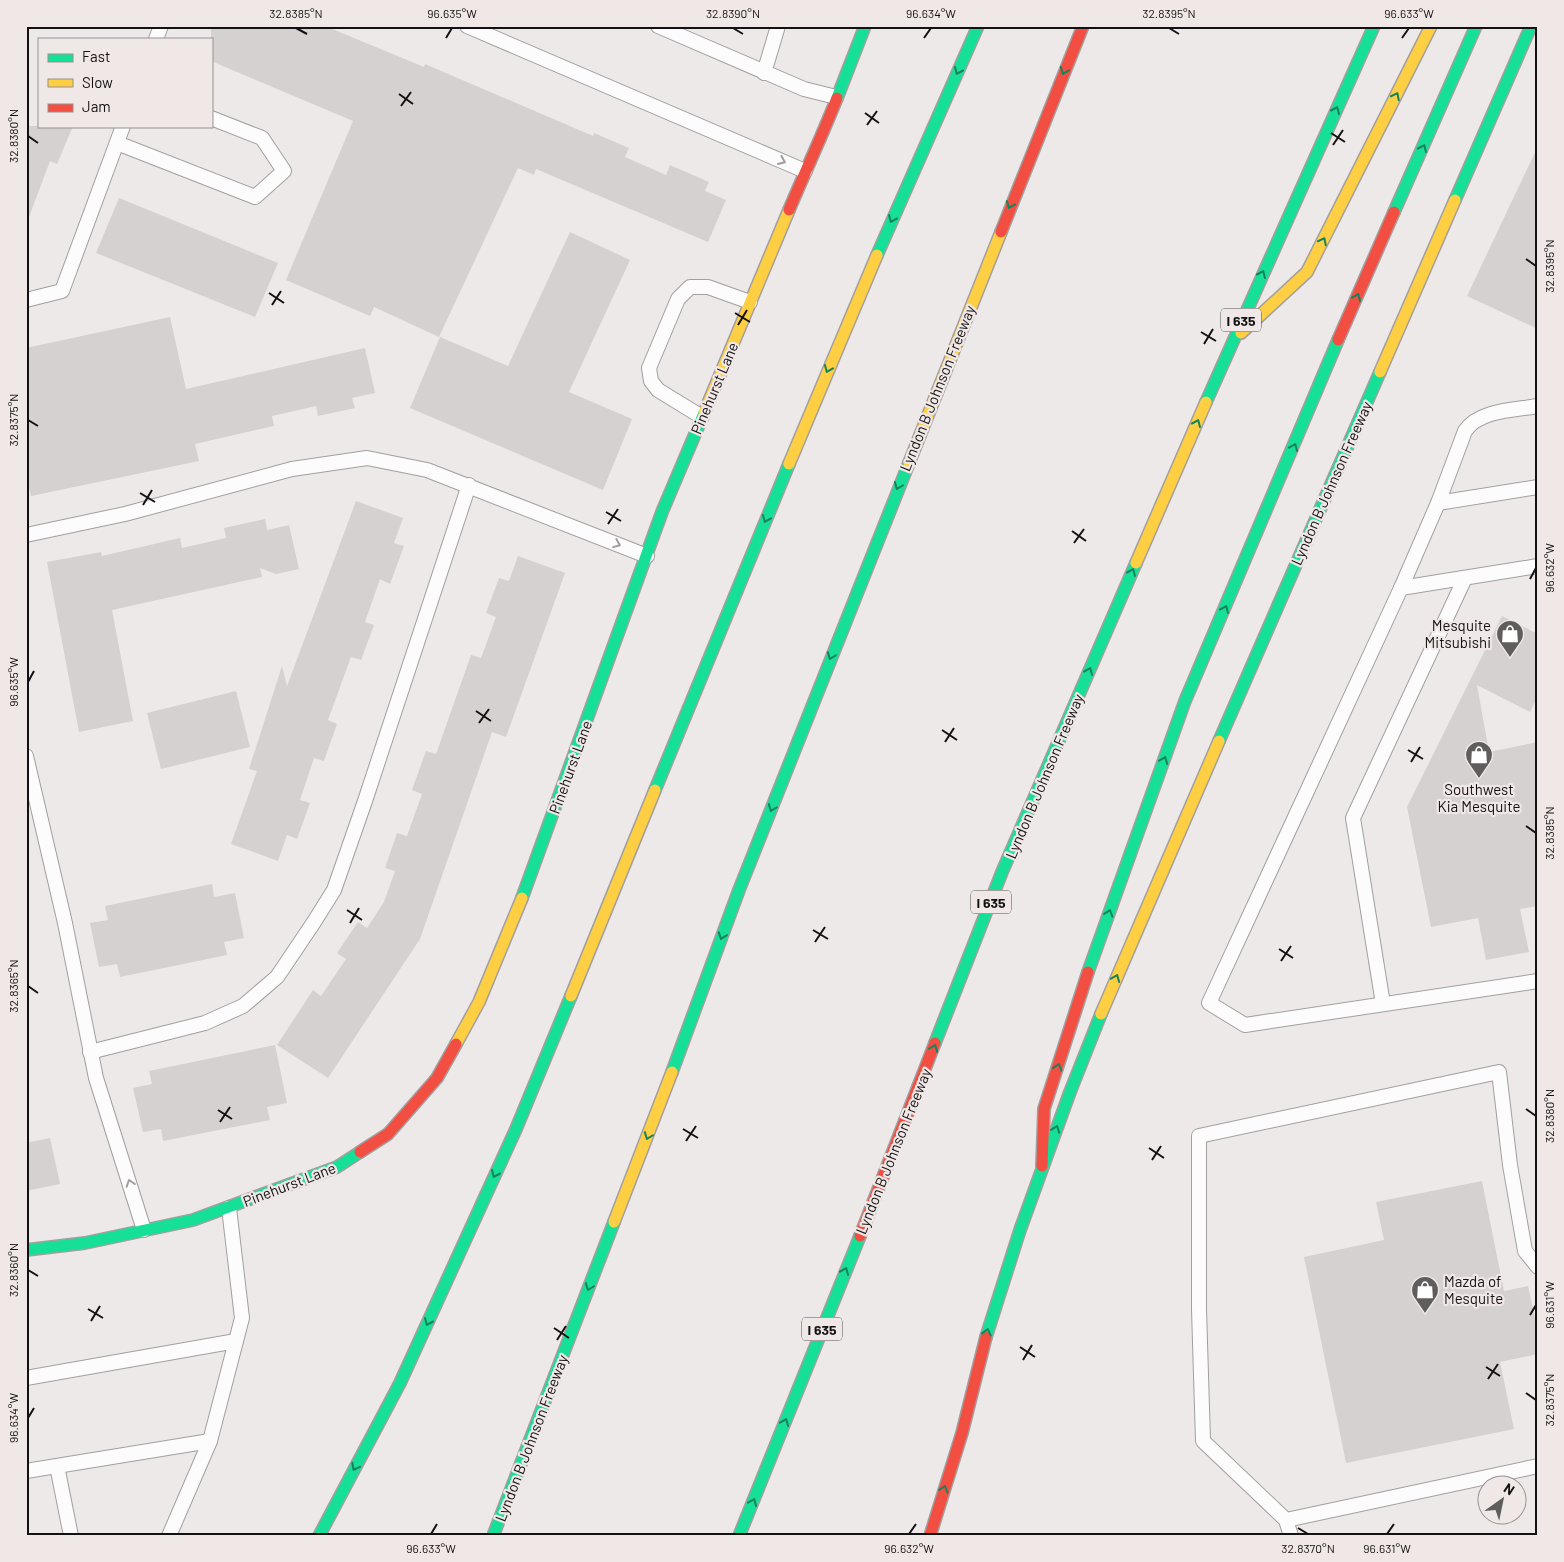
<svg xmlns="http://www.w3.org/2000/svg" width="1564" height="1562" font-family="Barlow,sans-serif">
	<style>
		.building { fill: #d5d1d1 }
		.lines { fill: none; stroke-linecap: round; stroke-linejoin: round }
		.lane-casing { stroke: #a39f9f; stroke-width: 16 }
		.fast-casing { stroke: #a39f9f; stroke-width: 14 }
		.slow-casing { stroke: #a39f9f; stroke-width: 14 }
		.jam-casing { stroke: #a39f9f; stroke-width: 14 }
		.lane { stroke: #fcfcfc; stroke-width: 14 }
		.fast { stroke: #16e098; stroke-width: 11 }
		.slow { stroke: #ffcf43; stroke-width: 11 }
		.jam { stroke: #f24e42; stroke-width: 11 }
		.oneway { stroke: #15835b }
		.oneway2 { stroke: #9f9e9e }
		.ticks { fill: none; stroke: #131111; stroke-width: 2 }
		.labels { text-anchor: middle; dominant-baseline: central; stroke-width: 4.5; stroke-linejoin: round; paint-order: stroke }
		.shield { fill: #f0e7e7; stroke: #555151; stroke-width: 1 }
		.shield-label { font-size: 14px; font-weight: bold; fill: #131111 }
		.street-label { font-size: 15px; fill: #131111; stroke: #f0e7e7 }
		.poi-label { font-size: 15px; fill: #131111; stroke: #f0e7e7; text-anchor: end }
		.neatline { fill: none; stroke: #131111; stroke-width: 2 }
		.ticks-label { font-size: 12px; text-anchor: middle; fill: #131111 }
	</style>
	<rect width="100%" height="100%" fill="#eee9e9"/>
	<g class="building">
		<polygon points="211,26 325,26 424,67 425,64 593,136 594,133 629,148 625,157 666,175 670,165 709,182 705,191 726,200 708,242 536,169 534,175 518,168 439,337 374,307 370,316 286,280 353,121 211,61"/>
		<polygon points="26,126 73,126 57,164 50,161 29,217 26,217"/>
		<polygon points="1538,146 1538,329 1467,296"/>
		<polygon points="119,198 278,263 255,317 96,253"/>
		<polygon points="570,232 630,260 569,392 632,419 603,490 410,408 440,337 508,366"/>
		<polygon points="170,317 186,389 365,348 375,393 352,398 355,408 318,416 316,406 272,416 274,426 195,444 199,461 31,496 26,473 26,348"/>
		<polygon points="356,501 403,518 394,543 404,546 390,584 380,579 365,622 374,625 361,660 351,657 328,720 337,724 324,761 314,758 300,800 310,803 297,839 287,835 278,861 231,844 257,771 249,769 282,666 287,686"/>
		<polygon points="265,519 267,530 289,525 299,569 276,574 260,568 262,577 112,610 133,721 79,732 47,562 101,552 102,556 180,538 182,548 226,538 224,528"/>
		<polygon points="518,556 565,573 506,737 492,732 420,939 328,1078 277,1045 313,990 321,996 346,959 337,953 358,922 367,928 384,902 395,871 385,868 397,833 407,836 422,794 412,790 426,751 436,754 471,655 481,658 496,617 486,613 499,578 509,581"/>
		<polygon points="1502,616 1538,634 1538,696 1530,712 1477,685 1489,752 1538,742 1538,906 1520,909 1529,952 1486,960 1478,918 1431,927 1407,807"/>
		<polygon points="236,691 250,747 161,769 147,713"/>
		<polygon points="212,884 214,897 235,893 244,938 224,942 227,955 120,977 117,964 99,967 90,923 108,920 105,906"/>
		<polygon points="275,1045 287,1103 267,1107 270,1120 163,1141 161,1129 143,1132 133,1088 152,1084 149,1071"/>
		<polygon points="50,1138 60,1184 26,1191 26,1143"/>
		<polygon points="1482,1181 1504,1291 1528,1286 1538,1332 1538,1354 1500,1362 1514,1429 1346,1463 1304,1257 1384,1240 1376,1202"/>
	</g>
	<g class="lines">
		<defs>
			<g id="lane">
				<polyline points="467,26 805,171"/>
				<polyline points="658,26 804,89 836,97"/>
				<polyline points="156,39 161,26"/>
				<polyline points="764,73 778,26"/>
				<polyline points="117,143 255,197 284,171 262,138 211,118"/>
				<polyline points="26,300 62,291 123,126"/>
				<polyline points="702,417 658,390 651,381 649,368 678,299 690,287 708,287 750,302"/>
				<polyline points="1438,503 1538,487"/>
				<polyline points="26,535 125,514 292,469 367,458 427,470 647,556"/>
				<polyline points="1538,566 1401,588 1209,1003 1245,1025 1538,981"/>
				<path d="M1401,588L1438,503L1465,431C1479,410 1515,410 1538,406"/>
				<polyline points="26,756 65,923 96,1078 144,1230"/>
				<polyline points="1383,1004 1353,818 1465,578"/>
				<polyline points="90,1052 205,1023 243,1006 277,977 314,922 334,890 365,801 469,485"/>
				<polyline points="26,1378 236,1341"/>
				<polyline points="57,1466 71,1536"/>
				<polyline points="26,1471 210,1441"/>
				<polyline points="1286,1520 1538,1466"/>
				<polyline points="169,1536 210,1441 242,1318 229,1208"/>
				<polyline points="1291,1536 1286,1520 1203,1441 1199,1309 1199,1136 1499,1072 1510,1165 1525,1251 1538,1267"/>
			</g>
			<g id="fast">
				<polyline points="837,98 865,26"/>
				<polyline points="1455,200 1531,26"/>
				<polyline points="1394,212 1476,26"/>
				<polyline points="877,255 978,26"/>
				<polyline points="1206,402 1374,26"/>
				<polyline points="1219,741 1380,372"/>
				<polyline points="655,790 789,464"/>
				<polyline points="522,898 662,512 704,413"/>
				<polyline points="1088,972 1185,701 1338,340"/>
				<polyline points="935,1043 1002,872 1136,563"/>
				<polyline points="672,1072 739,890 909,463"/>
				<polyline points="26,1250 85,1243 193,1220 337,1167 360,1152"/>
				<polyline points="986,1337 1020,1230 1070,1092 1101,1014"/>
				<polyline points="319,1536 400,1383 516,1129 571,996"/>
				<polyline points="493,1536 614,1222"/>
				<polyline points="739,1536 860,1236"/>
			</g>
			<g id="slow">
				<polyline points="1241,333 1307,272 1431,26"/>
				<polyline points="1380,372 1455,200"/>
				<polyline points="704,413 789,210"/>
				<polyline points="909,463 1001,232"/>
				<polyline points="789,464 877,255"/>
				<polyline points="1136,563 1206,402"/>
				<polyline points="571,996 655,790"/>
				<polyline points="1101,1014 1219,741"/>
				<polyline points="456,1044 479,1002 522,898"/>
				<polyline points="614,1222 672,1072"/>
			</g>
			<g id="jam">
				<path d="M789,210C805,172 822,136 837,98"/>
				<polyline points="1001,232 1083,26"/>
				<polyline points="1338,340 1394,212"/>
				<polyline points="360,1152 388,1134 437,1078 456,1044"/>
				<polyline points="1042,1166 1044,1109 1088,972"/>
				<polyline points="860,1236 935,1043"/>
				<polyline points="930,1536 962,1433 986,1337"/>
			</g>
		</defs>
		<use href="#lane" class="lane-casing"/>
		<use href="#fast" class="fast-casing"/>
		<use href="#slow" class="slow-casing"/>
		<use href="#jam" class="jam-casing"/>
		<use href="#lane" class="lane"/>
		<use href="#fast" class="fast"/>
		<use href="#slow" class="slow"/>
		<use href="#jam" class="jam"/>
	</g>
	<defs><path id="oneway-chevron" d="M-2-3.5L2.5 0L-2 3.5" fill="none" stroke-width="1.6" stroke-linecap="round" stroke-linejoin="round" transform="scale(1.25)"/></defs>
	<g class="oneway">
		<use href="#oneway-chevron" transform="translate(958 71) rotate(114)"/>
		<use href="#oneway-chevron" transform="translate(1064 71) rotate(112)"/>
		<use href="#oneway-chevron" transform="translate(1396 96) rotate(-63)"/>
		<use href="#oneway-chevron" transform="translate(1336 110) rotate(-66)"/>
		<use href="#oneway-chevron" transform="translate(1423 148) rotate(-66)"/>
		<use href="#oneway-chevron" transform="translate(1010 205) rotate(112)"/>
		<use href="#oneway-chevron" transform="translate(892 219) rotate(114)"/>
		<use href="#oneway-chevron" transform="translate(1323 241) rotate(-63)"/>
		<use href="#oneway-chevron" transform="translate(1262 274) rotate(-66)"/>
		<use href="#oneway-chevron" transform="translate(1357 297) rotate(-67)"/>
		<use href="#oneway-chevron" transform="translate(828 369) rotate(113)"/>
		<use href="#oneway-chevron" transform="translate(1197 423) rotate(-66)"/>
		<use href="#oneway-chevron" transform="translate(1294 447) rotate(-67)"/>
		<use href="#oneway-chevron" transform="translate(898 486) rotate(112)"/>
		<use href="#oneway-chevron" transform="translate(766 519) rotate(112)"/>
		<use href="#oneway-chevron" transform="translate(1132 572) rotate(-66)"/>
		<use href="#oneway-chevron" transform="translate(1225 609) rotate(-66)"/>
		<use href="#oneway-chevron" transform="translate(831 656) rotate(111)"/>
		<use href="#oneway-chevron" transform="translate(1089 671) rotate(-67)"/>
		<use href="#oneway-chevron" transform="translate(1164 760) rotate(-69)"/>
		<use href="#oneway-chevron" transform="translate(772 808) rotate(111)"/>
		<use href="#oneway-chevron" transform="translate(1109 913) rotate(-71)"/>
		<use href="#oneway-chevron" transform="translate(722 936) rotate(110)"/>
		<use href="#oneway-chevron" transform="translate(1116 978) rotate(-68)"/>
		<use href="#oneway-chevron" transform="translate(934 1048) rotate(-69)"/>
		<use href="#oneway-chevron" transform="translate(1058 1067) rotate(-72)"/>
		<use href="#oneway-chevron" transform="translate(1056 1129) rotate(-70)"/>
		<use href="#oneway-chevron" transform="translate(648 1136) rotate(111)"/>
		<use href="#oneway-chevron" transform="translate(495 1174) rotate(114)"/>
		<use href="#oneway-chevron" transform="translate(845 1271) rotate(-68)"/>
		<use href="#oneway-chevron" transform="translate(589 1287) rotate(111)"/>
		<use href="#oneway-chevron" transform="translate(428 1322) rotate(114)"/>
		<use href="#oneway-chevron" transform="translate(987 1332) rotate(-76)"/>
		<use href="#oneway-chevron" transform="translate(785 1422) rotate(-68)"/>
		<use href="#oneway-chevron" transform="translate(355 1467) rotate(118)"/>
		<use href="#oneway-chevron" transform="translate(944 1489) rotate(-72)"/>
		<use href="#oneway-chevron" transform="translate(753 1502) rotate(-68)"/>
	</g>
	<g class="oneway2">
		<use href="#oneway-chevron" transform="translate(782 161) rotate(24)"/>
		<use href="#oneway-chevron" transform="translate(617 544) rotate(22)"/>
		<use href="#oneway-chevron" transform="translate(130 1183) rotate(-108)"/>
	</g>
	<path class="ticks" d="M296,28L307,34M733,28L743,34M1169,28L1179,34M446,38L452,28M924,38L931,28M1402,38L1409,28M399,94L413,104M401,106L411,92M865,113L879,123M867,125L877,111M1331,133L1345,142M28,136L38,143M1333,145L1343,130M1526,259L1536,266M269,293L284,303M272,305L281,291M735,313L750,322M738,325L747,310M1201,332L1216,341M1204,344L1213,329M28,420L38,426M140,493L155,502M143,505L152,490M606,512L621,521M608,524L618,509M1072,531L1086,541M1074,543L1084,529M1530,579L1536,568M28,682L34,671M476,711L491,721M479,723L489,709M942,730L957,740M945,742L954,728M1408,750L1423,759M1411,762L1420,747M1526,826L1536,833M347,910L362,920M350,923L359,908M813,930L828,939M815,942L825,927M1279,949L1293,958M1281,961L1291,946M28,986L38,993M1526,1109L1536,1116M218,1110L232,1119M220,1122L230,1107M683,1129L698,1138M686,1141L696,1126M1149,1148L1164,1158M1152,1160L1161,1146M28,1270L38,1276M88,1309L103,1318M1530,1315L1536,1305M91,1321L100,1306M554,1328L569,1338M557,1340L566,1326M1020,1347L1035,1357M1023,1360L1032,1345M1486,1367L1500,1376M1488,1379L1498,1364M1526,1393L1536,1400M28,1418L34,1408M1298,1528L1308,1534M431,1534L437,1524M909,1534L916,1524M1387,1534L1394,1524"/>
	<defs>
		<symbol id="shop-pin" viewBox="-11 -11 22 30"><path d="M0 17L-7.5 6A9.5 9.5 0 1 1 7.5 6Z" fill="#605d5d" stroke="#f0e7e7"/><path d="M-5-2.5h2.3a2.7 3.5 0 0 1 5.4 0H5L5.5 6h-11ZM-1.5-2.5h3a1.5 2.3 0 0 0-3 0Z" fill="#fff"/></symbol>
	</defs>
	<g fill-rule="evenodd">
		<use href="#shop-pin" x="1494" y="618" width="32" height="43"/>
		<use href="#shop-pin" x="1463" y="739" width="32" height="43"/>
		<use href="#shop-pin" x="1409" y="1274" width="32" height="43"/>
	</g>
	<g class="labels">
		<g class="shield">
			<rect x="1221" y="308.5" width="40" height="23" rx="4"/>
			<rect x="971" y="890.5" width="40" height="23" rx="4"/>
			<rect x="802" y="1317.5" width="40" height="23" rx="4"/>
		</g>
		<g class="shield-label">
			<text x="1241" y="320">I 635</text>
			<text x="991" y="902">I 635</text>
			<text x="822" y="1329">I 635</text>
		</g>
		<g class="street-label">
			<text transform="translate(714 388) rotate(-67)">Pinehurst Lane</text>
			<text transform="translate(937 388) rotate(-68)">Lyndon B Johnson Freeway</text>
			<text transform="translate(1331 483) rotate(-66)">Lyndon B Johnson Freeway</text>
			<text transform="translate(570 767) rotate(-70)">Pinehurst Lane</text>
			<text transform="translate(1044 776) rotate(-67)">Lyndon B Johnson Freeway</text>
			<text transform="translate(893 1151) rotate(-68)">Lyndon B Johnson Freeway</text>
			<text transform="translate(289 1184) rotate(-21)">Pinehurst Lane</text>
			<text transform="translate(531 1438) rotate(-69)">Lyndon B Johnson Freeway</text>
		</g>
		<g class="poi-label">
			<text x="1491" y="625">Mesquite<tspan x="1491" dy="17">Mitsubishi</tspan></text>
			<text x="1479" y="789" text-anchor="middle">Southwest<tspan x="1479" dy="17">Kia Mesquite</tspan></text>
			<text x="1444" y="1281" text-anchor="start">Mazda of<tspan x="1444" dy="17">Mesquite</tspan></text>
		</g>
	</g>
	<rect width="1564" height="1562" fill="none" stroke="#f0e7e7" stroke-width="55"/>
	<rect x="38" y="38" width="175" height="90" fill="#f0e7e7" stroke="#989191"/>
	<rect x="48" y="54" width="25" height="8" fill="#16e098" stroke="#989191"/>
	<text x="82" y="62" font-size="15" fill="#131111">Fast</text>
	<rect x="48" y="79" width="25" height="8" fill="#ffcf43" stroke="#989191"/>
	<text x="82" y="88" font-size="15" fill="#131111">Slow</text>
	<rect x="48" y="104" width="25" height="8" fill="#f24e42" stroke="#989191"/>
	<text x="82" y="112" font-size="15" fill="#131111">Jam</text>
	<g transform="translate(1502 1500) rotate(33)"><circle r="24" fill="#f0e7e7" stroke="#989191"/>
	<path d="M0-4L9 19L0 12L-9 19Z" fill="#605d5d"/>
	<text y="-8" font-size="14" font-weight="bold" text-anchor="middle" fill="#131111">N</text>
	</g>
	<rect x="28" y="28" width="1508" height="1506" class="neatline"/>
	<g class="ticks-label">
		<text x="296" y="18">32.8385°N</text>
		<text x="452" y="18">96.635°W</text>
		<text x="733" y="18">32.8390°N</text>
		<text x="931" y="18">96.634°W</text>
		<text x="1169" y="18">32.8395°N</text>
		<text x="1409" y="18">96.633°W</text>
		<text transform="translate(14 136) rotate(-90)" y="4">32.8380°N</text>
		<text transform="translate(1550 266) rotate(-90)" y="4">32.8395°N</text>
		<text transform="translate(14 420) rotate(-90)" y="4">32.8375°N</text>
		<text transform="translate(1550 568) rotate(-90)" y="4">96.632°W</text>
		<text transform="translate(14 682) rotate(-90)" y="4">96.635°W</text>
		<text transform="translate(1550 833) rotate(-90)" y="4">32.8385°N</text>
		<text transform="translate(14 986) rotate(-90)" y="4">32.8365°N</text>
		<text transform="translate(1550 1116) rotate(-90)" y="4">32.8380°N</text>
		<text transform="translate(14 1270) rotate(-90)" y="4">32.8360°N</text>
		<text transform="translate(1550 1305) rotate(-90)" y="4">96.631°W</text>
		<text transform="translate(1550 1400) rotate(-90)" y="4">32.8375°N</text>
		<text transform="translate(14 1418) rotate(-90)" y="4">96.634°W</text>
		<text x="431" y="1553">96.633°W</text>
		<text x="909" y="1553">96.632°W</text>
		<text x="1308" y="1553">32.8370°N</text>
		<text x="1387" y="1553">96.631°W</text>
	</g>
</svg>
